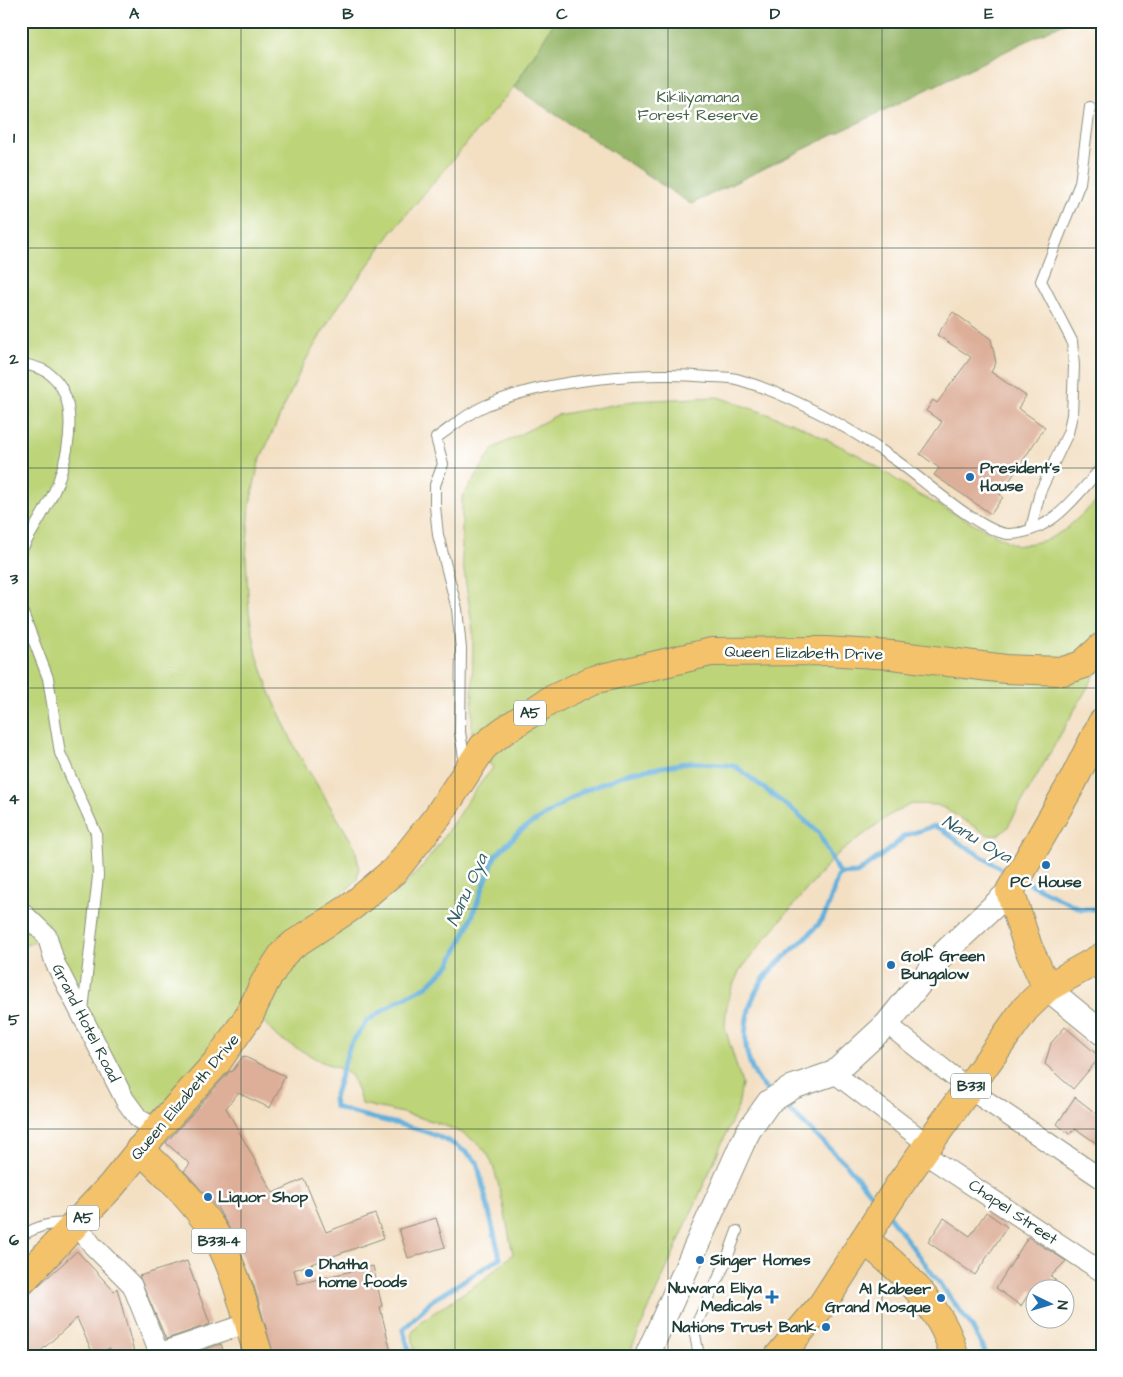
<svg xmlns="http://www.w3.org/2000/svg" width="1123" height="1377" font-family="'Architects Daughter',sans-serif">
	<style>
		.green { fill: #bdd479; stroke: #6e8856 }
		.forest { fill: #96b669; stroke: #5a7a4e }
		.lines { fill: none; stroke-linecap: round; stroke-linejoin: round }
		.stream { stroke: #62afdb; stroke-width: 5 }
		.building { fill: #ddaf99 }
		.service-casing { stroke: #898e7b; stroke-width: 12 }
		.minor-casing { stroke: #898e7b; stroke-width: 21 }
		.tertiary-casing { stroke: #898e7b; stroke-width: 26 }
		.primary-casing { stroke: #898e7b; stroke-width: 30 }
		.trunk-casing { stroke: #898e7b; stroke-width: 30 }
		.service { stroke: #fff; stroke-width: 10 }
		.minor { stroke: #fff; stroke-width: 19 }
		.tertiary { stroke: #fff; stroke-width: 24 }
		.primary { stroke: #f4c26a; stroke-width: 28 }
		.trunk { stroke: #f4c26a; stroke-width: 28 }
		.grid { fill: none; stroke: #1f3d34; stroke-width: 1; stroke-opacity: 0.55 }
		.poi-dot { fill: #1f6fb2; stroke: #fff; stroke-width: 2 }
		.labels { text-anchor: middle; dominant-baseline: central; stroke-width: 5; stroke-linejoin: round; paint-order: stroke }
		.shield { fill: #fff; stroke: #627771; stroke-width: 1 }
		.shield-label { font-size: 15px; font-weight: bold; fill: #1f3d34 }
		.park-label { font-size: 16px; fill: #466345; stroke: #fff }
		.poi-label { font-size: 16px; font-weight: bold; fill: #1f3d34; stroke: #fff; text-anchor: start }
		.street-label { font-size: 16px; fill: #1f3d34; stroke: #fff }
		.water-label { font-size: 18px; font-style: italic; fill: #335f66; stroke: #fff }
		.neatline { fill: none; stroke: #1f3d34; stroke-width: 2 }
		.grid-label { font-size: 16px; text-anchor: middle; font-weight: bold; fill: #1f3d34 }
	</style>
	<rect width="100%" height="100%" fill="#fff"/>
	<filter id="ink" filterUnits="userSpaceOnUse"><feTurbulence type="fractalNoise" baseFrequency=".02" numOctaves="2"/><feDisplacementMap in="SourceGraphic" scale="10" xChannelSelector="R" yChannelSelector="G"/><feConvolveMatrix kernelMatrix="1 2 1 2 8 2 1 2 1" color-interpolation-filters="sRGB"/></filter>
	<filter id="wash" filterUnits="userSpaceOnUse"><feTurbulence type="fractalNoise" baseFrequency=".0096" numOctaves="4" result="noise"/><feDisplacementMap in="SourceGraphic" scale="20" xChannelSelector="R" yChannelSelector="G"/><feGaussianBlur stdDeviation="1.12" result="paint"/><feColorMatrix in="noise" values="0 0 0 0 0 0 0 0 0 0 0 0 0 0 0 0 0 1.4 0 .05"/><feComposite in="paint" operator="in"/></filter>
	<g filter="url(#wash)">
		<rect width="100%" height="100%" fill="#f3dfc2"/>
		<g class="green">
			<polygon points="21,21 555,21 514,87 391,233 333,314 303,365 259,462 250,504 246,557 249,612 257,655 269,690 296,750 355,847 359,868 357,880 259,970 238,1001 218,1041 156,1113 150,1114 141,1110 42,939 21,947"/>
			<path d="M718,397L796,424L864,458L919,495L1017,546L1047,540L1066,529L1102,496V625L1092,645L1097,671L1007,828C1000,835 996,837 986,834L946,809L937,805L911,804L888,816L834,857L765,939L739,972L731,990L726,1010L725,1028L742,1084L738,1107L628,1356H415L412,1333L420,1322L483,1280L513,1254C507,1227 501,1186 491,1161C478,1125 396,1112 362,1104L352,1076L341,1069L322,1062L277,1037L263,1021C270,997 284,969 303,953C317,942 333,935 348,925C373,910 400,891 420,869C447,837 465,799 493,768L472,740L473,631L462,558V498L494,448L557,415L634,401Z"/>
		</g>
		<polygon class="forest" points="555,21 1068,21 691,204 514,87"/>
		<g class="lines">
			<g class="stream">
				<polyline points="839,874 857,873 893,847 904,836 934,826 943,830 960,843 1010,874"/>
				<polyline points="1024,881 1081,909 1102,909"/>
				<path d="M770,1093C735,1062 740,1005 769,972C785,954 807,940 821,921C830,909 833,888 839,874"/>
				<polyline points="781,1102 846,1164 878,1203"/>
				<polyline points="889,1216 971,1325 987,1356"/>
				<path d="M411,1356L403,1330L431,1301L500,1258L477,1162C440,1124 382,1125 335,1107L334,1098L350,1045L367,1021L396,1002L427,986L450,964L468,927L495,856L520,831L583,791L629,773L690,762L735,766L795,812L819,833L839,874"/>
			</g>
		</g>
		<g id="blocks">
			<g class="building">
				<polygon points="953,312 991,339 996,363 991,372 1026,396 1018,408 1045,427 1000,495 1003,497 991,514 934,475 939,468 920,454 942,422 926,411 933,400 937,403 971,357 937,335"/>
				<polygon points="1065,1027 1100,1057 1073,1089 1045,1064 1051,1043"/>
				<polygon points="243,1056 285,1076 270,1108 238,1093 226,1108 273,1193 304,1179 326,1232 375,1214 384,1238 294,1270 298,1284 373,1266 382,1306 380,1307 392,1356 274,1356 254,1286 234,1237 217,1207 184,1171 190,1164 166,1143 230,1071 232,1072"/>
				<polygon points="1075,1097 1102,1118 1102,1147 1076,1129 1069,1134 1057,1124"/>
				<polygon points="986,1212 1007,1227 975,1275 928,1242 944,1218 970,1236"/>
				<polygon points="436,1218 445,1247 408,1258 399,1229"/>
				<polygon points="1028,1237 1066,1261 1051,1276 1065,1290 1031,1290 1021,1306 996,1288"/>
				<polygon points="77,1251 114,1291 117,1288 135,1356 112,1356 110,1348 93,1354 77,1318 35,1356 21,1356 21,1301"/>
				<polygon points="187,1261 210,1324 166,1339 139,1276"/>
				<polygon points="221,1344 225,1356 186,1356"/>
			</g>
		</g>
	</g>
	<g filter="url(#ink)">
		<use href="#blocks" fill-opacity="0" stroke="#898e7b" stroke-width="1"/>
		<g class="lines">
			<defs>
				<g id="service">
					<path d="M21,363C29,366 40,367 47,372C80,394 70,448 59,479C51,504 33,528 21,551"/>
					<polyline points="1031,529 1040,492 1068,433 1072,415 1074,366 1072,341 1041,281 1080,183 1090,107"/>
					<polyline points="21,608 48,678 60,753 96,833 98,876 83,1011"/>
					<path d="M465,764L460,732L461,649L457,609L438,535L435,506V485L443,464L436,438C452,427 469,412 487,405C546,379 646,371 710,377C719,377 731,377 740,380C793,396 848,427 894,459C918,475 983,535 1010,534C1053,532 1076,496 1102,467"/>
					<path d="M21,1236C38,1226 51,1222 70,1224"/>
					<polyline points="699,1356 694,1329 725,1264 737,1231"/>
				</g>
				<g id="minor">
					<polyline points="21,911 47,936 55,963 125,1100 139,1119 157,1129"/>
					<polyline points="887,1024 969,1089 1102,1179"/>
					<polyline points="834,1073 929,1145"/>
					<polyline points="923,1153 1102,1272"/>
					<polyline points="77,1225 93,1246 132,1285 159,1353 248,1323"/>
				</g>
				<g id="tertiary">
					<polyline points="1047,988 1102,1033"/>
					<polyline points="647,1356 742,1144 749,1130 769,1102 793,1087 834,1073 887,1024 944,953 1010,891"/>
				</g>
				<g id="primary">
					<polyline points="1047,988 1028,947 1010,891 1072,783 1102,723"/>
					<path d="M140,1149C166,1174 192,1199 212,1229C236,1266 245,1315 259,1356"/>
					<path d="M864,1240C899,1266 945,1311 954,1356"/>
					<polyline points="779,1356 822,1305 898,1187 1025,1009 1047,988 1102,957"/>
				</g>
				<polyline id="trunk" points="21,1282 112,1185 157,1129 217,1062 249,1016 265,982 283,954 294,944 351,907 395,870 438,816 483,747 502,732 549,701 593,680 711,652 825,651 892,655 1006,669 1063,671 1082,665 1102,647"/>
			</defs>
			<use href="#service" class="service-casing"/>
			<use href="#minor" class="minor-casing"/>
			<use href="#tertiary" class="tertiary-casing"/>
			<use href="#primary" class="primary-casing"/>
			<use href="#trunk" class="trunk-casing"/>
			<use href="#service" class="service"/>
			<use href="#minor" class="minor"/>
			<use href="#tertiary" class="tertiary"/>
			<use href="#primary" class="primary"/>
			<use href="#trunk" class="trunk"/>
		</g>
	</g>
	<path class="grid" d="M241,21V1356M455,21V1356M668,21V1356M882,21V1356M21,248H1102M21,468H1102M21,688H1102M21,909H1102M21,1129H1102"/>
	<g class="poi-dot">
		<circle cx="970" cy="477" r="5"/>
		<circle cx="1046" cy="865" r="5"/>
		<circle cx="891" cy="965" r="5"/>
		<circle cx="208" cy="1197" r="5"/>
		<circle cx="700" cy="1260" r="5"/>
		<circle cx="309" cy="1273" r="5"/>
		<path d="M769.5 1289.5h5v5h5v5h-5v5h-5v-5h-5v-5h5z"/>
		<circle cx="941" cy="1298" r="5"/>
		<circle cx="826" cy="1327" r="5"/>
	</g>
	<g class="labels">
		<g class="shield">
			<rect x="514" y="700.5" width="32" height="25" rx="4"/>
			<rect x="951" y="1073.5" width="40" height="25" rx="4"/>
			<rect x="67" y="1205.5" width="32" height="25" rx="4"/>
			<rect x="191.5" y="1228.5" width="55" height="25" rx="4"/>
		</g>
		<g class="shield-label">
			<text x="530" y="713">A5</text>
			<text x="971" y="1086">B331</text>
			<text x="83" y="1218">A5</text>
			<text x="219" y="1241">B331-4</text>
		</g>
		<g class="park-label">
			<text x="698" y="97">Kikiliyamana<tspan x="698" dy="18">Forest Reserve</tspan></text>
		</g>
		<g class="poi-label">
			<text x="980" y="468">President's<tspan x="980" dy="18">House</tspan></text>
			<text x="1046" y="882" text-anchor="middle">PC House</text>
			<text x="901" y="956">Golf Green<tspan x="901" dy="18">Bungalow</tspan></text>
			<text x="218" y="1197">Liquor Shop</text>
			<text x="710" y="1260">Singer Homes</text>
			<text x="319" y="1264">Dhatha<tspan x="319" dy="18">home foods</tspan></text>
			<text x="762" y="1288" text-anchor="end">Nuwara Eliya<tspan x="762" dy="18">Medicals</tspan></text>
			<text x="931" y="1289" text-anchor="end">Al Kabeer<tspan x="931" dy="18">Grand Mosque</tspan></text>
			<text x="816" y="1327" text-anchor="end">Nations Trust Bank</text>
		</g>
		<g class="street-label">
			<text transform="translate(804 653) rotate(1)">Queen Elizabeth Drive</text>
			<text transform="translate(86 1023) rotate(63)">Grand Hotel Road</text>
			<text transform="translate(185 1097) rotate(-50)">Queen Elizabeth Drive</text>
			<text transform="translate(1013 1212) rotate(34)">Chapel Street</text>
		</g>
		<g class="water-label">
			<text transform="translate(977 839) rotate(30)">Nanu Oya</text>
			<text transform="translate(467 890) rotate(-66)">Nanu Oya</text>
		</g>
	</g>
	<rect width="1123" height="1377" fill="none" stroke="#fff" stroke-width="55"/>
	<g transform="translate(1050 1304) rotate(95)"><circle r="24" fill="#ffffff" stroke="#a5b1ae"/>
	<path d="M0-4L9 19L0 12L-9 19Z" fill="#1f6fb2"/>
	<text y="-8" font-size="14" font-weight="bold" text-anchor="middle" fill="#1f3d34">N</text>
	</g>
	<rect x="28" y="28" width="1068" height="1322" class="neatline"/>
	<g class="grid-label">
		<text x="134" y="19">A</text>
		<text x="348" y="19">B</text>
		<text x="562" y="19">C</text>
		<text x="775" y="19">D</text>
		<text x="989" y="19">E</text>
		<text x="14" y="143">1</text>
		<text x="14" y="364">2</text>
		<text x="14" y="584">3</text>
		<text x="14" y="804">4</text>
		<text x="14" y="1025">5</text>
		<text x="14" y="1245">6</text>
	</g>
</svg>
